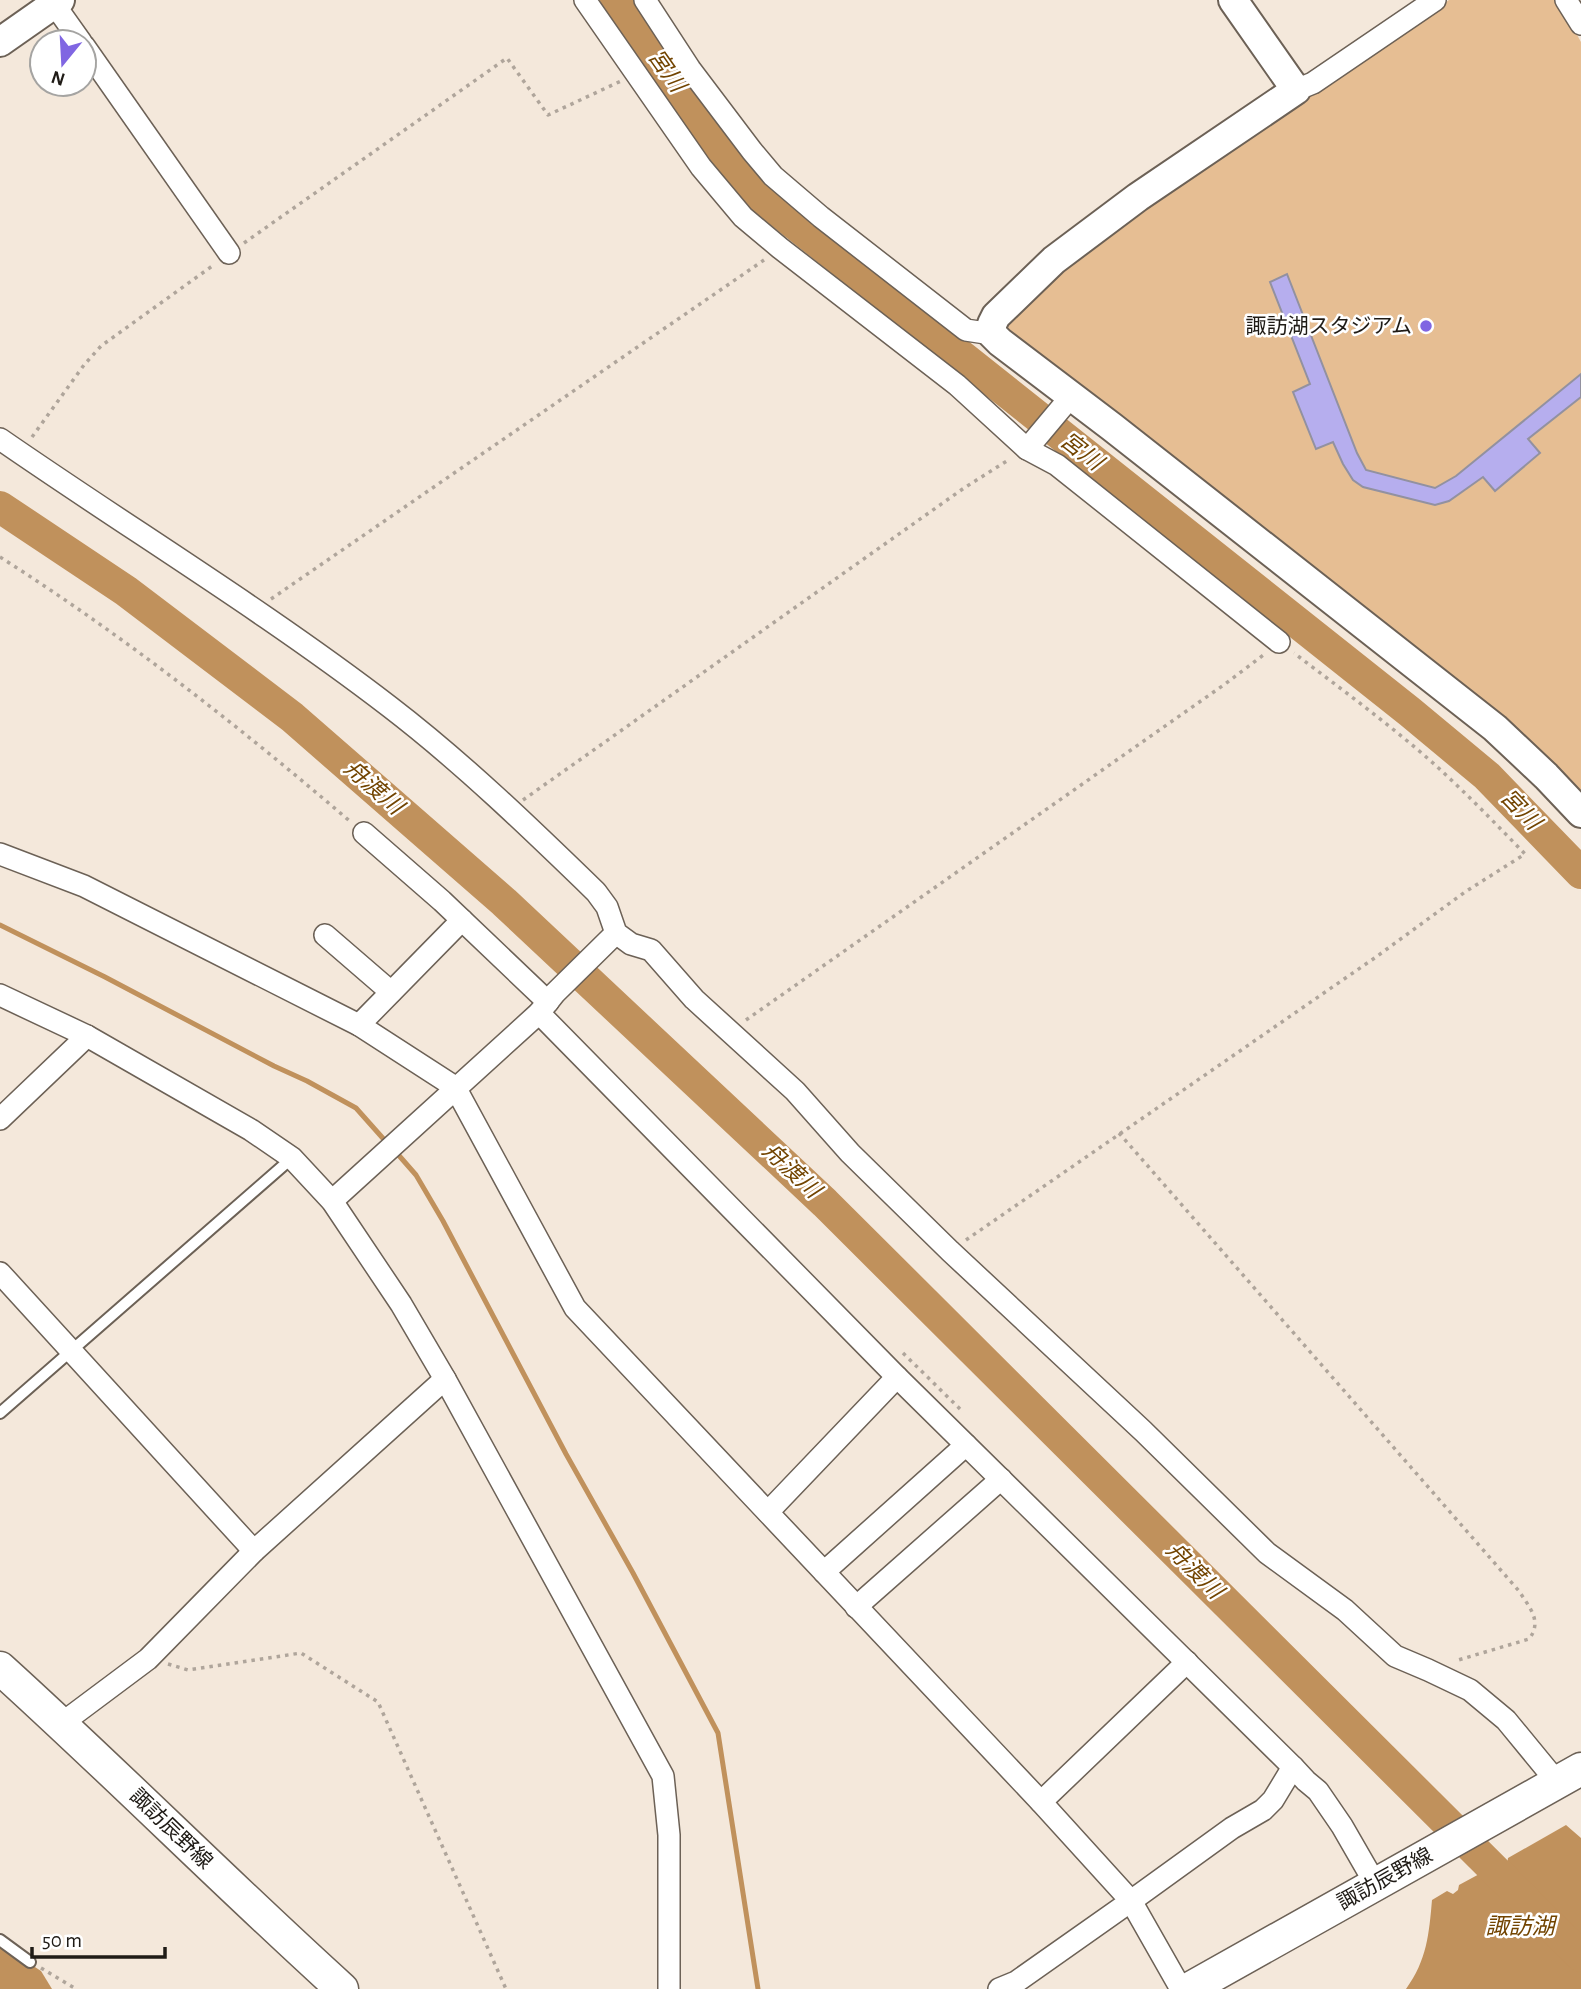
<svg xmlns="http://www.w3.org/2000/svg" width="1581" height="1989" font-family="'Alegreya Sans','Noto Sans JP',sans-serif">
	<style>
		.green { fill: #e6be93 }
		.water { fill: #c0915c }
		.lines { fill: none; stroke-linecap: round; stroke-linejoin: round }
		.stream { stroke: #c0915c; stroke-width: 5 }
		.river { stroke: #c0915c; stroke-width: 32 }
		.building { fill: #b6aeee; stroke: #9291a0; stroke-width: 2 }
		.lane-casing { stroke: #6c6156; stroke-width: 14 }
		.street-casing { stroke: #6c6156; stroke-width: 24 }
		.secondary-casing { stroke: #6c6156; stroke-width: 32 }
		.primary-casing { stroke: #6c6156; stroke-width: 35 }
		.path { stroke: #afa59b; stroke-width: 3.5; stroke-dasharray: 3.5 5; stroke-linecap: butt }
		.lane { stroke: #fff; stroke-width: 10 }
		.street { stroke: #fff; stroke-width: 21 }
		.secondary { stroke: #fff; stroke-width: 28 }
		.primary { stroke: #fff; stroke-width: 32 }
		.poi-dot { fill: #8066e2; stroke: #fff; stroke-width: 2.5 }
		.labels { text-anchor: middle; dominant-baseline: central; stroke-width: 5; stroke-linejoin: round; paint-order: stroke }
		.poi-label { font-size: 21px; fill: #1f1b16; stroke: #fff; text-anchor: end }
		.street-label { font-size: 21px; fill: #1f1b16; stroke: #fff }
		.water-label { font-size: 23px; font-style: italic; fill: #724400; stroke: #fff }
	</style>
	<rect width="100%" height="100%" fill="#f4e8db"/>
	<polygon class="green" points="1449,0 1558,0 1581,42 1581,793 1008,334 1008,323 1055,277 1156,201 1333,81"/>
	<g class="water">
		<path d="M1566,1825L1581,1838V1989H1406C1427,1960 1429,1934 1432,1900L1447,1891L1453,1894L1458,1890L1459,1885L1496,1865L1501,1868L1507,1865L1508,1858Z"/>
		<polygon points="0,1944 41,1971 52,1989 0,1989"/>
	</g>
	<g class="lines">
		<g class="stream">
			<polyline points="0,925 105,977 274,1066 307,1081 356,1108 388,1144"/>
			<polyline points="395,1151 416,1175 443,1221 566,1454 633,1573 718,1733 758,1989"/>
		</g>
		<g class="river">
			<path d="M616,0C662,68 707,136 761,197L1410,712L1487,776L1581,873"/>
			<polyline points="0,507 126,591 292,717 504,902 825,1203 1581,1956"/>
		</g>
	</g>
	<polygon class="building" points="1287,274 1357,453 1366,470 1435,488 1456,476 1581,374 1581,397 1528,439 1540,453 1495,491 1483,477 1449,501 1435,505 1363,487 1353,480 1343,464 1333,442 1316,449 1293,392 1310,384 1270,282"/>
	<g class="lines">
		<defs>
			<g id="lane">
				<polyline points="0,1413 292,1158"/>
				<polyline points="0,1940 30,1962"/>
			</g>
			<g id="street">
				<polyline points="585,0 701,167 743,217 780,248 957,385 1027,449 1057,465 1279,642"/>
				<polyline points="645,0 690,69 752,151 773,176 821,217 966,330 992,334"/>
				<polyline points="1566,0 1581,24"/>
				<polyline points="54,4 81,42"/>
				<polyline points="84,46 229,253"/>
				<polyline points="1296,90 1313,83 1435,0"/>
				<path d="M0,439C130,529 265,611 390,707C463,763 530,828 596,892L607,907L616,933L631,944L651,950L694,999L795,1091L850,1153L950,1251L1143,1431L1267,1553L1345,1610L1395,1656L1428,1670L1470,1690L1506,1720L1557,1782"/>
				<polyline points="1027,449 1063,406 1069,394"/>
				<polyline points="364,833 442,901 548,1002"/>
				<polyline points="0,854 84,886 359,1025 455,1087 575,1308 1041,1802 1131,1901 1016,1982 999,1989"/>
				<polyline points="325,935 391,992"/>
				<polyline points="0,995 87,1036 251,1130 292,1158 332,1201 401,1304 445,1379 663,1776 669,1835 669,1989"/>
				<polyline points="539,1013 897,1377 1293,1767"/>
				<polyline points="359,1025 462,920"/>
				<polyline points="0,1119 87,1036"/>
				<polyline points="332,1201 539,1013 555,993 616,933"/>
				<polyline points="0,1273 254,1551"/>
				<polyline points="768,1512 897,1377"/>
				<polyline points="824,1572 966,1445"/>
				<polyline points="856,1607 1001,1479"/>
				<polyline points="61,1724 148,1659 254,1551 445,1379"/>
				<polyline points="1041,1802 1187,1662"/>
				<polyline points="1181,1989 1131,1901 1232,1828 1263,1810 1273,1800 1293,1767 1306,1781 1318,1791 1342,1826 1376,1885"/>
			</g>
			<g id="secondary">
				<polyline points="1233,0 1296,90 1138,197 1054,260 996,316 992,324 992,334 1000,342 1112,427 1495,728 1546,776 1581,813"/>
				<polyline points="0,42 60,0"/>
			</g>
			<g id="primary">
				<path d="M0,1668C116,1773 226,1884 342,1989"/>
				<polyline points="1189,1989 1581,1769"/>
			</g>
		</defs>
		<use href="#lane" class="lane-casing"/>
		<use href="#street" class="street-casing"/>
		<use href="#secondary" class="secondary-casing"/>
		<use href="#primary" class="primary-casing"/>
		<g class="path">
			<polyline points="244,243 507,58 548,115 621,81"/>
			<polyline points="32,437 84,365 101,346 215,264"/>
			<path d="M0,557C124,636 240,727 352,823"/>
			<polyline points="271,599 764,260"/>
			<polyline points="523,800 964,488 1010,459"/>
			<polyline points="746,1020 1225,684 1266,653"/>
			<path d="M1119,1133L1519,1591C1529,1607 1543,1621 1529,1639L1455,1661"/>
			<path d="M966,1240L1376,957L1465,892L1525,854C1495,823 1465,792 1433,763C1389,724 1341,689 1294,653"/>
			<polyline points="903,1353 960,1409"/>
			<polyline points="168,1664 188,1670 301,1653 378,1702 506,1989"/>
			<polyline points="41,1968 76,1989"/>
		</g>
		<use href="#lane" class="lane"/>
		<use href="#street" class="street"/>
		<use href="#secondary" class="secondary"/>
		<use href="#primary" class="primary"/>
	</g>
	<circle class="poi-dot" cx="1426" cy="326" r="7"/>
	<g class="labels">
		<g class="poi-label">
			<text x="1412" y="326">諏訪湖スタジアム</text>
		</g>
		<g class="street-label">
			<text transform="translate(171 1829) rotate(44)">諏訪辰野線</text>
			<text transform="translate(1385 1879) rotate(-29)">諏訪辰野線</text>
		</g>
		<g class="water-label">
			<text transform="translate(666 71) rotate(55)">宮川</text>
			<text transform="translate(1081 452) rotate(38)">宮川</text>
			<text transform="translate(373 788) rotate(41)">舟渡川</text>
			<text transform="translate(1520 810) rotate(46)">宮川</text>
			<text transform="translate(791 1171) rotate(43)">舟渡川</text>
			<text transform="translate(1194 1571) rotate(45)">舟渡川</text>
			<text x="1520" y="1927">諏訪湖</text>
		</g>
	</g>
	<g transform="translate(63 63) rotate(198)"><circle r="33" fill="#ffffff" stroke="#a5a4a2" stroke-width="2"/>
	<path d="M0-5L12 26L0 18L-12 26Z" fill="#8066e2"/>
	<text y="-10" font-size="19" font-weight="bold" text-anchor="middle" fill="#1f1b16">N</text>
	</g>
	<path d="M32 1947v10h133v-10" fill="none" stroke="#1f1b16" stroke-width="3.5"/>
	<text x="42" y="1947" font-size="21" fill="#1f1b16" stroke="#ffffff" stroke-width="5" paint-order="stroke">50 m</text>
</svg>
